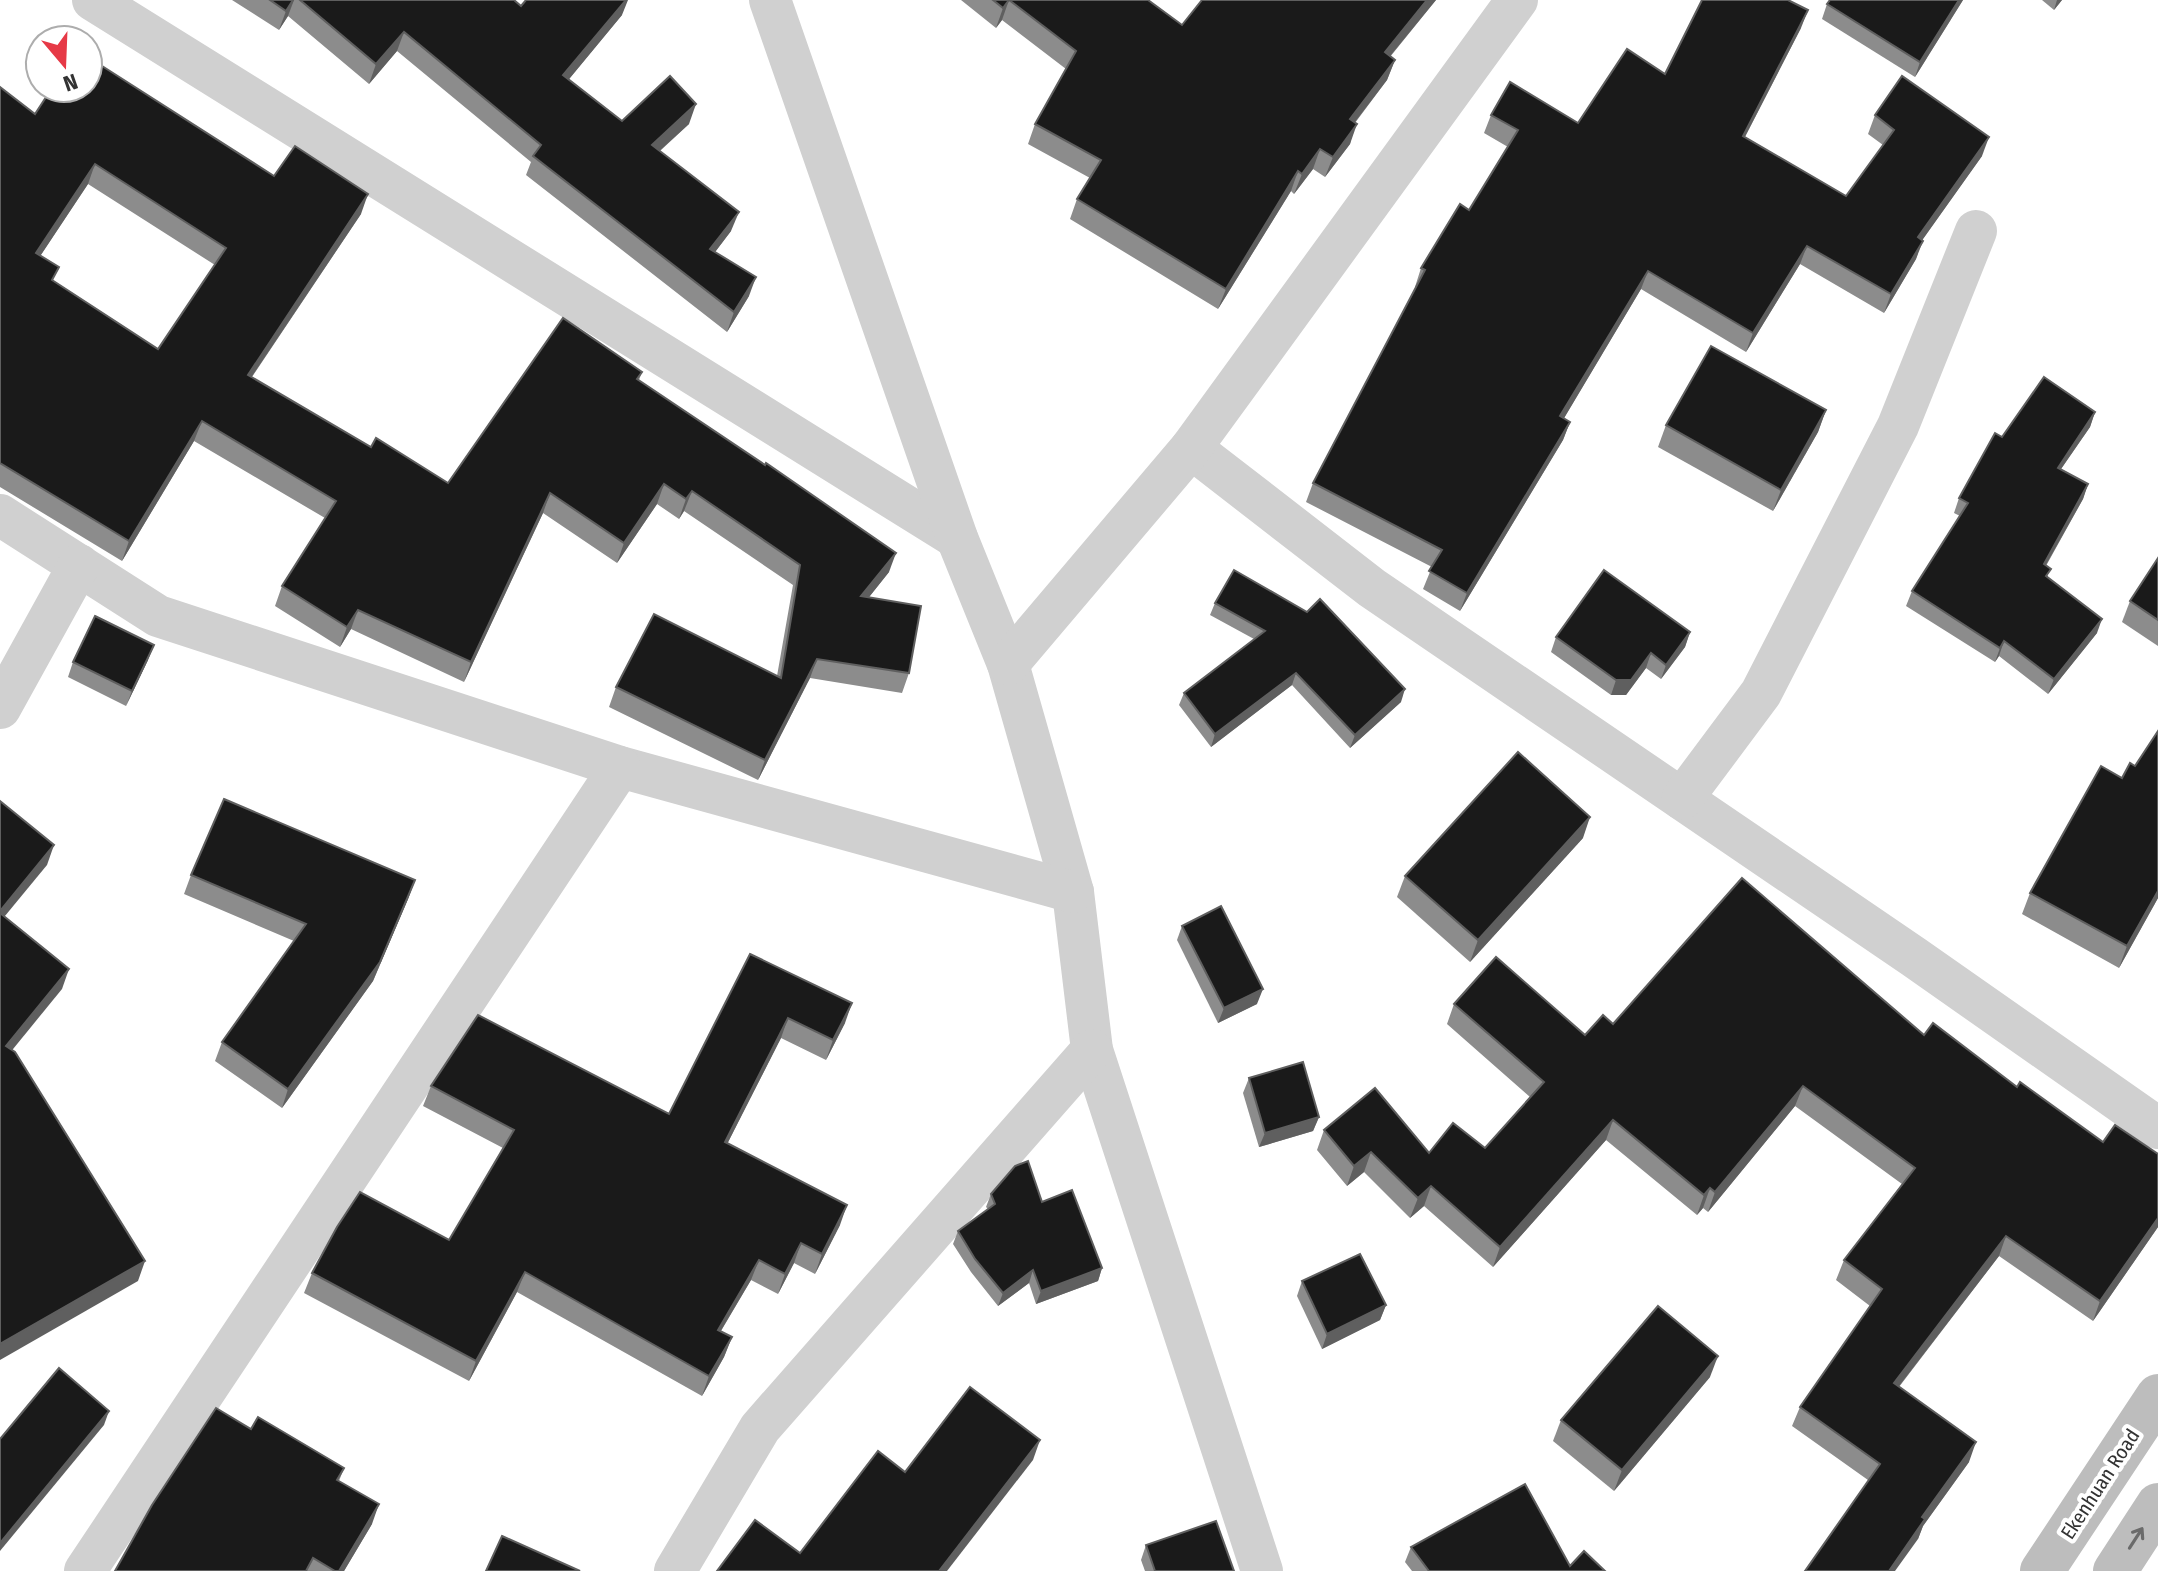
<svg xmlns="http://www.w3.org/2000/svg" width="2158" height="1571" font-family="'Fira Sans Condensed',sans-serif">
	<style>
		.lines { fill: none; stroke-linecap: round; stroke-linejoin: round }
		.minor { stroke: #d0d0d0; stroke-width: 42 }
		.secondary { stroke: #bdbdbd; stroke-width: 44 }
		.wall { fill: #8c8c8c; fill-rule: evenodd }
		.shaded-wall { fill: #5f5f5f }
		.building { fill: #1a1a1a; stroke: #5f5f5f; stroke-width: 2; fill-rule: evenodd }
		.oneway { stroke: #6a6a6a }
		.labels { text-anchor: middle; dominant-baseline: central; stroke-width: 8; stroke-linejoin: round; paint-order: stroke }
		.street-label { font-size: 20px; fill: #333; stroke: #fff }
	</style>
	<rect width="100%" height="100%" fill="#fff"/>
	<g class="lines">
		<g class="minor">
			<polyline points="93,0 957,538"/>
			<polyline points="770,0 957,538 1008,664 1073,892 1092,1050 1262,1571"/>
			<polyline points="1191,448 1372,588 1914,957 2158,1128"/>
			<polyline points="0,515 158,616 620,767 1073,892"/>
			<polyline points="1008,664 1191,448 1517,0"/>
			<polyline points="0,708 79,565"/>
			<polyline points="1682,799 1761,693 1898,426 1976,231"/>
			<polyline points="85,1571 620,767"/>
			<polyline points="675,1571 760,1428 1092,1050"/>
		</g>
		<g class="secondary">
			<polyline points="2042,1571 2158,1396"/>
			<polyline points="2115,1571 2158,1505"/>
		</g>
	</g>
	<g class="wall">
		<polygon points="232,0 514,0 521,6 622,15 568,80 622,121 689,124 660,151 731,231 715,252 749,296 727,332 526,175 531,162 397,51 369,84 288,16 279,30"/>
		<polygon points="961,0 1148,0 1182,25 1202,0 1436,0 1390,57 1395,60 1387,80 1355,123 1350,144 1325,177 1313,169 1294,194 1291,191 1218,309 1070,219 1077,199 1090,178 1028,144 1035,124 1066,69 1002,20 996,28"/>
		<polygon points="1963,0 1915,77 1822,19 1827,4"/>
		<polygon points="2042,0 2062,0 2054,10"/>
		<polygon points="1801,28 1745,137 1846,196 1883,145 1868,134 1875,115 1982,156 1922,240 1916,259 1884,313 1800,264 1746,352 1641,289 1564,418 1570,422 1563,440 1460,611 1423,589 1432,567 1306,502 1313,483 1416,287 1415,287 1421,268 1469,210 1508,147 1484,133 1491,115 1578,123 1665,74"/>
		<path d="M0,87L35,114L274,176L361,214L252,377L371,447L448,483L642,372L639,380L889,572L869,597L909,673L902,693L810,678L758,780L609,707L616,687L777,676L793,585L684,511L679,519L657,504L617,563L543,513L464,682L351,629L340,647L275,606L282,586L325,518L194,441L122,561L0,487ZM88,184L215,265L158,349L54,281L40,256Z"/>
		<polygon points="1826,410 1818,432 1773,511 1658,447 1666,425"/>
		<polygon points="2095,412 2090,427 2061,469 2088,484 2083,499 2046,566 2048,577 2097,633 2048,694 1999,656 1995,662 1906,606 1912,591 1960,516 1954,513 1959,498 2002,437"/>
		<polygon points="2158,558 2158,646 2122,622 2130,601"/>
		<polygon points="1215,603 1401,702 1350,748 1292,685 1211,747 1179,705 1184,693 1254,639 1210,615"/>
		<polygon points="1690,632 1685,647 1661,679 1646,668 1626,695 1611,695 1551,652 1556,637"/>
		<polygon points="148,660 126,706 68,677 73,662"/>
		<polygon points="2158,731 2158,898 2119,968 2022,914 2030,893 2122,778 2135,766"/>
		<polygon points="1583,838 1470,962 1397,897 1405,876"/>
		<polygon points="191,875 415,880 408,899 373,981 282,1108 215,1061 222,1042 294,941 184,894"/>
		<polygon points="1182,926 1257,1004 1218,1023 1177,940"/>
		<polygon points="750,954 845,1023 826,1060 781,1038 727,1144 840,1225 815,1274 794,1263 778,1294 751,1280 721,1331 732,1337 724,1357 702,1396 517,1292 469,1381 304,1293 312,1273 449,1240 503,1148 423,1106 431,1086 669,1114"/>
		<polygon points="1454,1004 1585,1035 1613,1024 1924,1035 2017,1087 2103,1142 2158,1154 2158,1227 2093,1321 1999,1256 1899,1387 1969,1462 1923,1526 1918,1539 1868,1480 1792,1426 1800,1407 1870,1306 1836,1280 1844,1260 1902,1184 1795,1106 1708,1212 1703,1208 1697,1215 1606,1140 1493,1267 1424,1206 1410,1218 1364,1172 1347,1186 1317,1150 1324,1130 1429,1153 1485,1148 1530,1097 1447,1024"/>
		<polygon points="1249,1078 1319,1117 1313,1131 1259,1147 1243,1093"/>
		<polygon points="991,1194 1042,1202 1102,1268 1098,1281 1036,1304 1029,1283 998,1306 971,1272 953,1244 958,1231 988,1209 986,1207"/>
		<polygon points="1302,1281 1386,1305 1380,1320 1322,1349 1297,1296"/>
		<polygon points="1710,1377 1614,1491 1553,1441 1561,1420"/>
		<polygon points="251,1429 344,1468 339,1481 372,1524 344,1571 115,1571"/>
		<polygon points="1146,1545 1234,1571 1145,1571 1141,1560"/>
		<polygon points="1411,1547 1605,1571 1412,1571 1405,1562"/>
	</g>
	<g class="shaded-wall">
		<polygon points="293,0 294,0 288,16 279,30 286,11"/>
		<polygon points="626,0 628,0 622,15 556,95 563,75"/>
		<polygon points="1009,0 1002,20 996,28 1003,8"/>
		<polygon points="1427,0 1436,0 1377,72 1385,52"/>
		<polygon points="1959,0 1963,0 1915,77 1920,62"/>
		<polygon points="2057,0 2062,0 2054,10"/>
		<polygon points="1808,10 1801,28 1736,154 1743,136"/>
		<polygon points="404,32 397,51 369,84 376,64"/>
		<polygon points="1395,60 1387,80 1342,139 1350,119"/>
		<polygon points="696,104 689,124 645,164 652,145"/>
		<polygon points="1357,124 1350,144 1325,177 1333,157"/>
		<polygon points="1989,137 1982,156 1911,256 1918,237"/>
		<polygon points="1320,149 1313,169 1294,194 1302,174"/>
		<polygon points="95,164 88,184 29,273 36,253"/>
		<polygon points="1298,171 1291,191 1218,309 1226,289"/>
		<polygon points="368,194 361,214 240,394 248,375"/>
		<polygon points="739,212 731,231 703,268 710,249"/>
		<polygon points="1923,241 1916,259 1884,313 1891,294"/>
		<polygon points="1807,246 1800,264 1746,352 1753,333"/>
		<polygon points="1648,271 1641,289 1554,435 1560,416"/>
		<polygon points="756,277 749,296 727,332 734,312"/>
		<polygon points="1826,410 1818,432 1773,511 1781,490"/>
		<polygon points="2095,412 2090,427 2052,482 2058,468"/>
		<polygon points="202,421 194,441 122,561 129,541"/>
		<polygon points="1570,422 1563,440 1460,611 1467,593"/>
		<polygon points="664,484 657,504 617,563 624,543"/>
		<polygon points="2088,484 2083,499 2038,579 2044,564"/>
		<polygon points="692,491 684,511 679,519 686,499"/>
		<polygon points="550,493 543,513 464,682 471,662"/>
		<polygon points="896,553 889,572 854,616 861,596"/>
		<polygon points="358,610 351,629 340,647 347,627"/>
		<polygon points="2102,619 2097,633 2048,694 2054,679"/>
		<polygon points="1690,632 1685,647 1661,679 1666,665"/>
		<polygon points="2004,641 1999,656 1995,662 2000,648"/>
		<polygon points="154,645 148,660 126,706 132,691"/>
		<polygon points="1651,653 1646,668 1626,695 1611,695 1616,680"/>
		<polygon points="817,659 810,678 758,780 765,760"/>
		<polygon points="1296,673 1292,685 1211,747 1215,734"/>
		<polygon points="1405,689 1401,702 1350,748 1355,735"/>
		<polygon points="1590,817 1583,838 1470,962 1478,940"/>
		<polygon points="54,845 47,865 0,922 0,911"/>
		<polygon points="415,880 408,899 373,981 282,1108 288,1089"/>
		<polygon points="2158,891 2158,898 2119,968 2127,946"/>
		<polygon points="69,969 62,989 0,1065 6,1046"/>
		<polygon points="1263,989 1257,1004 1218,1023 1224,1008"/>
		<polygon points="852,1003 845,1023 826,1060 833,1040"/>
		<polygon points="788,1018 781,1038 718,1162 725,1142"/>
		<polygon points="1803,1086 1795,1106 1708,1212 1715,1192"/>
		<polygon points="1319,1117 1313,1131 1259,1147 1265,1133"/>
		<polygon points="1613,1120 1606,1140 1493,1267 1500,1247"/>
		<polygon points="1371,1152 1364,1172 1347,1186 1354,1166"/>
		<polygon points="1431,1186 1424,1206 1410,1218 1418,1198"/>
		<polygon points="1710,1188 1703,1208 1697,1215 1704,1195"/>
		<polygon points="847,1205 840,1225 815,1274 822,1254"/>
		<polygon points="2158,1218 2158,1227 2093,1321 2100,1301"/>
		<polygon points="2006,1236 1999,1256 1886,1403 1894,1383"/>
		<polygon points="801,1243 794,1263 778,1294 785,1274"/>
		<polygon points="759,1260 751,1280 710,1349 718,1330"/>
		<polygon points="145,1261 138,1281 0,1360 0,1344"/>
		<polygon points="1102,1268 1098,1281 1036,1304 1041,1291"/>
		<polygon points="1033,1270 1029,1283 998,1306 1003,1293"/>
		<polygon points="525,1272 517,1292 469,1381 476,1361"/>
		<polygon points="1386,1305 1380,1320 1322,1349 1327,1334"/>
		<polygon points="732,1337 724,1357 702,1396 709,1376"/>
		<polygon points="1718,1356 1710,1377 1614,1491 1622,1470"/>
		<polygon points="109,1411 104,1425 0,1551 0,1543"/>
		<polygon points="1040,1440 1033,1460 947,1571 939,1571"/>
		<polygon points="1976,1442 1969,1462 1923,1526 1918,1539 1895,1571 1889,1571 1922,1517"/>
		<polygon points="379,1504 372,1524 344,1571 339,1571"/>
	</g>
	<g class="building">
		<polygon points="270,0 293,0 286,11"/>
		<polygon points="300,0 514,0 521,6 526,0 626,0 563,75 622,121 670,76 696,104 652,145 739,212 710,249 756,277 734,312 533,156 541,145 404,32 376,64"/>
		<polygon points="993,0 1148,0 1182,25 1202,0 1427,0 1385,52 1395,60 1350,119 1357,124 1333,157 1320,149 1302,174 1298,171 1226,289 1077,199 1101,160 1035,124 1076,51 1009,0 1003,8"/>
		<polygon points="1702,0 1788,0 1808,10 1743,136 1846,196 1894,130 1875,115 1902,76 1989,137 1918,237 1923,241 1891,294 1807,246 1753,333 1648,271 1560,416 1570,422 1467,593 1429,571 1442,550 1313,483 1425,270 1421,268 1460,204 1469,210 1518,130 1491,115 1510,82 1578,123 1627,49 1665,74"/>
		<polygon points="1830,0 1959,0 1920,62 1827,4"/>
		<path d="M88,57L274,176L295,146L368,194L248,375L371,447L376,438L448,483L563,318L642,372L637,379L765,465L766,463L896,553L861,596L921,606L909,673L817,659L765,760L616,687L654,614L781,678L800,565L692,491L686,499L664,484L624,543L550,493L471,662L358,610L347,627L282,586L336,501L202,421L129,541L0,463V87L35,114L52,88H88ZM95,164L226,248L158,349L52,280L59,267L36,253Z"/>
		<polygon points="1711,346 1826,410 1781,490 1666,425"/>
		<polygon points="2044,377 2095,412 2058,468 2088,484 2044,564 2051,569 2046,576 2102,619 2054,679 2004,641 2000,648 1912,591 1968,503 1959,498 1995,433 2002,437"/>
		<polygon points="2158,558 2158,620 2130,601"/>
		<polygon points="1234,570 1307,612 1320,599 1405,689 1355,735 1296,673 1215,734 1184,693 1265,631 1215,603"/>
		<polygon points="1604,570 1690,632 1666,665 1651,653 1631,680 1616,680 1556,637"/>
		<polygon points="95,616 154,645 132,691 73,662"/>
		<polygon points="2158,731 2158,891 2127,946 2030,893 2101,766 2122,778 2130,763 2135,766"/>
		<polygon points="1518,752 1590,817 1478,940 1405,876"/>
		<polygon points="224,799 415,880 380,962 288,1089 222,1042 306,924 191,875"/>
		<polygon points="0,801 54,845 0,911"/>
		<polygon points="1742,878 1924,1035 1933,1023 2017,1087 2020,1082 2103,1142 2115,1125 2158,1154 2158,1218 2100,1301 2006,1236 1894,1383 1976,1442 1922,1517 1925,1519 1889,1571 1805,1571 1880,1464 1800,1407 1882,1289 1844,1260 1915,1168 1803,1086 1715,1192 1710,1188 1704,1195 1613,1120 1500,1247 1431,1186 1418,1198 1371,1152 1354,1166 1324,1130 1375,1088 1429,1153 1453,1123 1485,1148 1544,1082 1454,1004 1496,957 1585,1035 1603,1015 1613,1024"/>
		<polygon points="1221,906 1263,989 1224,1008 1182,926"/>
		<polygon points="0,913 69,969 6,1046 15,1052 145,1261 0,1344"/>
		<polygon points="750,954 852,1003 833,1040 788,1018 725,1142 847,1205 822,1254 801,1243 785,1274 759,1260 718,1330 732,1337 709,1376 525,1272 476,1361 312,1273 337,1227 360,1192 449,1240 514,1130 431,1086 478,1015 669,1114"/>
		<polygon points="1303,1062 1319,1117 1265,1133 1249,1078"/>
		<polygon points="1028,1161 1042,1202 1072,1190 1102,1268 1041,1291 1033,1270 1003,1293 975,1259 958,1231 995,1204 991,1194 1015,1166"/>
		<polygon points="1360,1254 1386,1305 1327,1334 1302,1281"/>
		<polygon points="1658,1306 1718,1356 1622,1470 1561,1420"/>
		<polygon points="59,1368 109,1411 0,1543 0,1439"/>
		<polygon points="970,1387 1040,1440 939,1571 717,1571 755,1520 800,1553 878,1451 905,1472"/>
		<polygon points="216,1408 251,1429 258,1417 344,1468 337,1480 379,1504 339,1571 335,1571 313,1558 306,1571 115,1571 152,1505"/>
		<polygon points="1525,1484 1570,1566 1584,1551 1605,1571 1429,1571 1411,1547"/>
		<polygon points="1216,1521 1234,1571 1155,1571 1146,1545"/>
		<polygon points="502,1536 580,1571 486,1571"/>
	</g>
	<defs><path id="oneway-shaft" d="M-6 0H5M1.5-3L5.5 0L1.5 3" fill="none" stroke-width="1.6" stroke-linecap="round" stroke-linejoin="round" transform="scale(2)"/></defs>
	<use class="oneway" href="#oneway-shaft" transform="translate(2136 1538) rotate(-57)"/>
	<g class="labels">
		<g class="street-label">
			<text transform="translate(2100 1484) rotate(-57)">Ekenhuan Road</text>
		</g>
	</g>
	<g transform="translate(64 64) rotate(161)"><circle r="38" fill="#ffffff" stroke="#adadad" stroke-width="2"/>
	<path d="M0-6L14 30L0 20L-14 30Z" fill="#e63946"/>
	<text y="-12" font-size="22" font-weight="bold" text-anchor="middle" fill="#333333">N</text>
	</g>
</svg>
